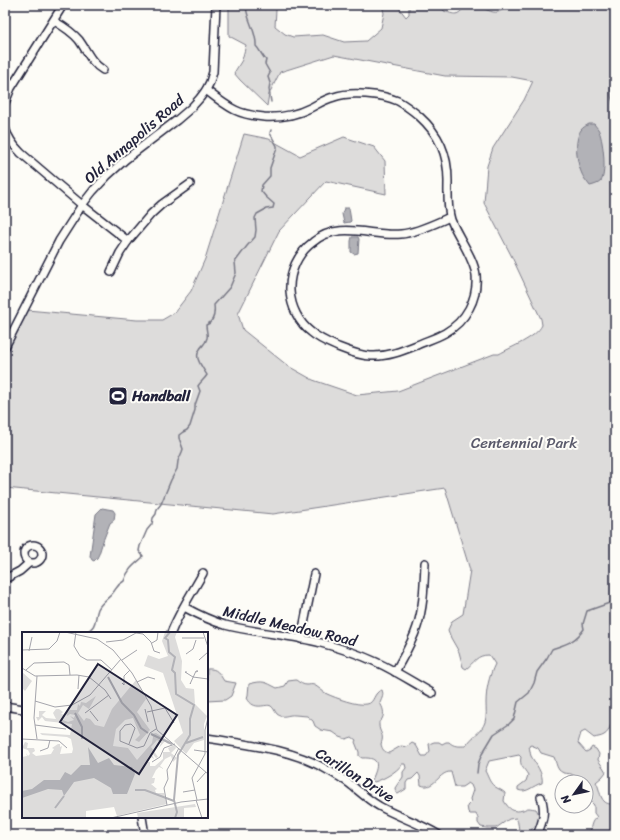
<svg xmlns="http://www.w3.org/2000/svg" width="620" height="840" font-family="Sriracha,sans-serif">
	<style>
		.green { fill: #dddcdb; stroke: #807f8b }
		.water { fill: #b2b2b7; stroke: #787885 }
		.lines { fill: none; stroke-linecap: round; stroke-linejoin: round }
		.stream { stroke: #787885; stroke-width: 1.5 }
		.minor-casing { stroke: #22223b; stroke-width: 10 }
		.minor { stroke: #fdfcf7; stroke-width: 7 }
		.labels { text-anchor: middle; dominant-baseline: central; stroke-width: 4; stroke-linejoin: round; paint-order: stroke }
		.street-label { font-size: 15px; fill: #22223b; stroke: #fdfcf7 }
		.poi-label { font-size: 15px; font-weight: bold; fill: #22223b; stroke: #fdfcf7; text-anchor: start }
		.park-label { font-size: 15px; fill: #5a5a6b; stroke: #fdfcf7 }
		.inset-river { fill: none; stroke: #b2b2b7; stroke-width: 2 }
		.inset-road { fill: none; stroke: #a5a5ac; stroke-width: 1 }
		.view { fill: #22223b; fill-opacity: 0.15; stroke: #22223b; stroke-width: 2 }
		.inset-edge { fill: none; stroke: #22223b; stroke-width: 2 }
	</style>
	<rect width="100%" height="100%" fill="#fdfcf7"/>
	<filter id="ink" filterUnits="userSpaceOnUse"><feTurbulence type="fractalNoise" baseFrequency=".025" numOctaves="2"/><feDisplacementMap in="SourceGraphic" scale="8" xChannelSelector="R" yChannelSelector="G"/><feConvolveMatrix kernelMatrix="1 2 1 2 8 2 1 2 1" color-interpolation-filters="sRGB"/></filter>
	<g filter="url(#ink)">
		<g class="green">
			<path d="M229,5H277L276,10L275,26L285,34L293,37L323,35L344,42L366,41L381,28L384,13L382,5H399V8L406,17L409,14V7L412,5H442L444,11C458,16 457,15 467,5H483L485,9C494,13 497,14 505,8L506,5H615V719C610,723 610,732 604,735C601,737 597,737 594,738L585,731L581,733L578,743L586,752L590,750L592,747L596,749L599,754L598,760L603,767L606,772L602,777L596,782C601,790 599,805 613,804C615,808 616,813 614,817L615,820V835H572L581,833L586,834L590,833C591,826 591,821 597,817L594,813V805L586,797V782H583C580,779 575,776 571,774C567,773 563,774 559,770C556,766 556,761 554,757L541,753L538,748L531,745L529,746C530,750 530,753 531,756C535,763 544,774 542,783C533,785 527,794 518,790V787L526,781L528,775C524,768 519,766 521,757L519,755L489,761L485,771C488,776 489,782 494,786C498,789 502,790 505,793L504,801C509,809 513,813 523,810C526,809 526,808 529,808C530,808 535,809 536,809C539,814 541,819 537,824C534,828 534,825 532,829C531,831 531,833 530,835H520C518,829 519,822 516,818L509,819L496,828H487L481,827L478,823V818L476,814H470L468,812L467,806L471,802L470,799L473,790L471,785L468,783L462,787H455L451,772C439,771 434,791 421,785L420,776L418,773L412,779L408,780L406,783V789L398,794L396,793L395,788L399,782L401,780L403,777V772L406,768L405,764H402C397,772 382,780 374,782L372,780C378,766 381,757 362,758L359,756V752L355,742L356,740L352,737L346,739L340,737L333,732L321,730L315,726L313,721L307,716C303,716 299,715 295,715C288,714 283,719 277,714C275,712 274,708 271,706C266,703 254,712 247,698L248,695L249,684C264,680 265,682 277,688L285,686L288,681L296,680C300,683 303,685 307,685C310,685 311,684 314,685C318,687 322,691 327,694C336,698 357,706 367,704C375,703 373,692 382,690C384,695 382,698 380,703C383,708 385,713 382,719C379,723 379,720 379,725C379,733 385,734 381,744C382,749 384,752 389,753L401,746L407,747L412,743L416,745L422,756H426L430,751L429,744L434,742H439L442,744L446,742H449C454,747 459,746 466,746C471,737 482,732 485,722C487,715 486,710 486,703C486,690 489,676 495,664L489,655C476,655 475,662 466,669L463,667L459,652L451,638L448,630L452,621L463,614L470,570L445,488L273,514L5,488V353L27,310L137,320H162L174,313L191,291L205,259L244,134L269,139L300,156L344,137L374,147L385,161L386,194L326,181L279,231L238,314L243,330L288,366L313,380L357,395L398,391L494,354H499C511,347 536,338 542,325L541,319L511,255L484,203L487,166L493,148L524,100L533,81L512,77L445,76L334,55L280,72L269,94L267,106L240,80L234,73L242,60L246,45L229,36Z"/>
			<path d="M207,669C217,668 219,673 224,681L236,683L231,696L225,700L207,701Z"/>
		</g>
		<g class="water">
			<polygon points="615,83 615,110 611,96 611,87"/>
			<path d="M589,124H594C595,126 597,127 598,129C603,137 607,173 601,181C598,184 594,185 590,186C588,183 586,181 584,178C577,166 573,142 581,130C583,127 586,126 589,124Z"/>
			<polygon points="344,208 349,208 351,221 350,222 344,223 342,214"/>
			<polygon points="352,237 358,237 359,239 358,253 354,254 351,252 351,241"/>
			<polygon points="102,508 113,510 115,513 114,520 110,523 103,541 99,554 97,558 94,561 92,560 90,556 96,514"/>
		</g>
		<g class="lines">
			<g class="stream">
				<path d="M248,5L246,6C247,21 257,32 256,46C260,50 262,56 266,60L265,64L270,73L268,77L270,83L269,89L271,102"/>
				<path d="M85,633C98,626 94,620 98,609C101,603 107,599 111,595C117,589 115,586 124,581C128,569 134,565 142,558L143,556L139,551L140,546L147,530L152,524L153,518L156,514L157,509L161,504L171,480L177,469L178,461L182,452L183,449L179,438V435L183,432L187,430L190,426L195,410V405L200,391L198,386C201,381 204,380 207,375C203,368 193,357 200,349C203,344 205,345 207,338C208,334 206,330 206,325C214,322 215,313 214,305L230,287L236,273L235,262L247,246L255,237L256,230L255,218L257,214L266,209L273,208L274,204L266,197L261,191L262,185L270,176V168L277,148V146L270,133L271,130"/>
				<path d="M477,773L478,764L482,754L494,734L509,724L514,719L518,702L529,693L534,683L537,672L547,658L552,649C566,644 575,642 584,629L583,624L587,611L615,601"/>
			</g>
			<defs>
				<g id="minor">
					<path d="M54,21C63,26 72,32 79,40C87,51 91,63 103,70"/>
					<path d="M206,90C215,97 225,105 235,110C243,114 255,116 264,117C280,118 296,115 310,108C318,104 325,99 334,97C350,91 382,94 398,101C405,105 413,111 419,116C439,134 448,154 448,181C448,194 447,207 451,220C458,237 474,258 476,275C478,299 466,321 445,333C436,338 426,341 417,345C402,351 387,357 371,356C360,356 348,351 338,347C329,343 319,339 311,332C299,323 291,307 290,291C289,272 298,253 313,242C340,220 371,237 401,234C416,233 436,223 450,217"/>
					<polyline points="5,103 11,88 63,5"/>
					<path d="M5,128C8,138 14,146 21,153L82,205L128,241"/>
					<polyline points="111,272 120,253 128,241 151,214 162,204 190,184"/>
					<polyline points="5,347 59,241 82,205 93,191 107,176 126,159 177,120 191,108 200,98 206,90 210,82 213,72 216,5"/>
					<circle cx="33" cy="554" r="9"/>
					<polyline points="5,579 20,571 29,563"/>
					<path d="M184,607C197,614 211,621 225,625C257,633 290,635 321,643C340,648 359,654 376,662C396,671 414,683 432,693"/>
					<path d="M171,633C179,612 192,593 203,573"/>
					<polyline points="301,639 314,574"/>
					<path d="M395,672C403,657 412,643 417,627C424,606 424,584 425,563"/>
					<polyline points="5,706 23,709"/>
					<path d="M207,738C247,745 288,748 324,768C333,773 342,778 350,784C359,791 368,800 379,806C398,817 420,823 439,835"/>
					<polyline points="142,817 145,835"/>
					<path d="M537,835C543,821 546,812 541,797"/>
				</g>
			</defs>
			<use href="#minor" class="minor-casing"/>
			<use href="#minor" class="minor"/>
		</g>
	</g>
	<defs>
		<symbol id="stadium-square" viewBox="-11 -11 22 22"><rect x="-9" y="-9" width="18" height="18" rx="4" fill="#22223b" stroke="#fdfcf7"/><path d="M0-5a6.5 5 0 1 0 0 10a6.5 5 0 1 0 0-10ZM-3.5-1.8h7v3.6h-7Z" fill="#fff"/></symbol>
	</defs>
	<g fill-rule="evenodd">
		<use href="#stadium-square" x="107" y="385" width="22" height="22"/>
	</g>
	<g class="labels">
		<g class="street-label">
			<text transform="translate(134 139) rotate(-41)">Old Annapolis Road</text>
			<text transform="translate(290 626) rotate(13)">Middle Meadow Road</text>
			<text transform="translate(355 775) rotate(32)">Carillon Drive</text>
		</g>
		<g class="poi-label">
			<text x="132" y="396">Handball</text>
		</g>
		<g class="park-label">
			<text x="524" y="443">Centennial Park</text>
		</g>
	</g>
	<g transform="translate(22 632)">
		<rect width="186" height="186" fill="#fdfcf7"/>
		<path d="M143,0H155L153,5L160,29L159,48L164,56L172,57L173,72L185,84L182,92V108L172,111L164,122L152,109L161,101L141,41L122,34L126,23L137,27L146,24L140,9ZM0,40L10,49L3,59L1,57ZM114,48L124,67L115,80L128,98L117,110L113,108L118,103L111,86L103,88L94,97L91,114L106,116L115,128L130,111L131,105L129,102L134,101L150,111L146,112L143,109L137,116L139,111L135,108L129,115L136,125L134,126L129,120L132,127L127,124L124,130H128V134H133L141,127V120H148L146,116L152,113L154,116L149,121L155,126L151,130L149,124L143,127L138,134L142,137L137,135L134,138L130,146H133L132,151L129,152L135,157L133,158L134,161H142L145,172L95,184L92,175L64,179V186H0V125L5,124L4,121L6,124L8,122L6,118L0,116L3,110L6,111L5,116H12L13,119L10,121L14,124L29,122L32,117L30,116L36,112H38V115L40,114L38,122L50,121L51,117L49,107L45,105L20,103L18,101L48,103L50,92L23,89L20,85L16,89L14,85H17V79H24L20,83L24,86L34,87L31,81L34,77H37L41,80L39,82L43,83L40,85L41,88L46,90L52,88L48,84L52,86L53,83L48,82L45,84L44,81L48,78H55L56,72L58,74L59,70L64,71L74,64L67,77L61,73L56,81L62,89L64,86L68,87L73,93L82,95L90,77ZM173,172L174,175L162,176V186H116L115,181Z" fill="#dddcdb"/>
		<path d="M66,115L76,131L87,126L92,133L110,135L113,142L105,162H91L89,156L72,146L52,150L42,164L40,158L26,157L0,166V159L10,157L22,148H38L43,140L49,143L59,133H68Z" fill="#b2b2b7"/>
		<path class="inset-river" d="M148,0L143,6L146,8L147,20L153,25L150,38L153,41L154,62L172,73L168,87V103L156,123L152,168L155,180L153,186M86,45L100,71L112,83L119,96L126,101M53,81L60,95V107M129,102L150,112M164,111L181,105M113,158H123L152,169M33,176L42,164"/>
		<path class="inset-road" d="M43,0L75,7L91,18L110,41L129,74L135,98L186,142M54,0L52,14L58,24L65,28H79L90,38M181,0L186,15M160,6H182M84,10L101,8L114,1L121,2L129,10L132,19L138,21M130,11L135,8L136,0M0,18L27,17L35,9L38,0M7,19L10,5M164,22L171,17L174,8M100,28L115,18M177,28L186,20M0,36L13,44L55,43L67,45L83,58L89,67M4,38L12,31L42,30L47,33L48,43M165,40H163L171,45L186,47M15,44L12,86L15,107M115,50L126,45L133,47M100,51L102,53V44L108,38M169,51L168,52L174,39H176L174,40M56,57L57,43M13,69L33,75L50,73L68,63L99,27M123,77L126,90M68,79L76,89M125,80L143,76L152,91M63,81L87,63M13,93L44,97M0,107L37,109L45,116M107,112L113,96L109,92L103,93L98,99V109L115,116L122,114L128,101L134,97M172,118L186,120M18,119L26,116L28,108M130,130L138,125L142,116L153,112M175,150L184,140M161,160L173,158M174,168L180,186M175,168L170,146L183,122V98L186,86M145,173L142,156L146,147L145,138L157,116M89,186L159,170L186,167"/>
		<path class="view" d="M76,32L155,83L117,142L38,90Z"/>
		<rect width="186" height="186" class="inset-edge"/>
	</g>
	<rect width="620" height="840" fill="none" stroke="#fdfcf7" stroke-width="20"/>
	<rect x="10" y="10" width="600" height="820" fill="none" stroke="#22223b" stroke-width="1.5" filter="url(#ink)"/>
	<g transform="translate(574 794) rotate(237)"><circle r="19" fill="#fdfcf7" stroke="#a5a5ac"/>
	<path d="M0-3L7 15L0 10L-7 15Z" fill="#22223b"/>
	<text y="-6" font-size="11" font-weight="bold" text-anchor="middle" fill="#22223b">N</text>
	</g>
</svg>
